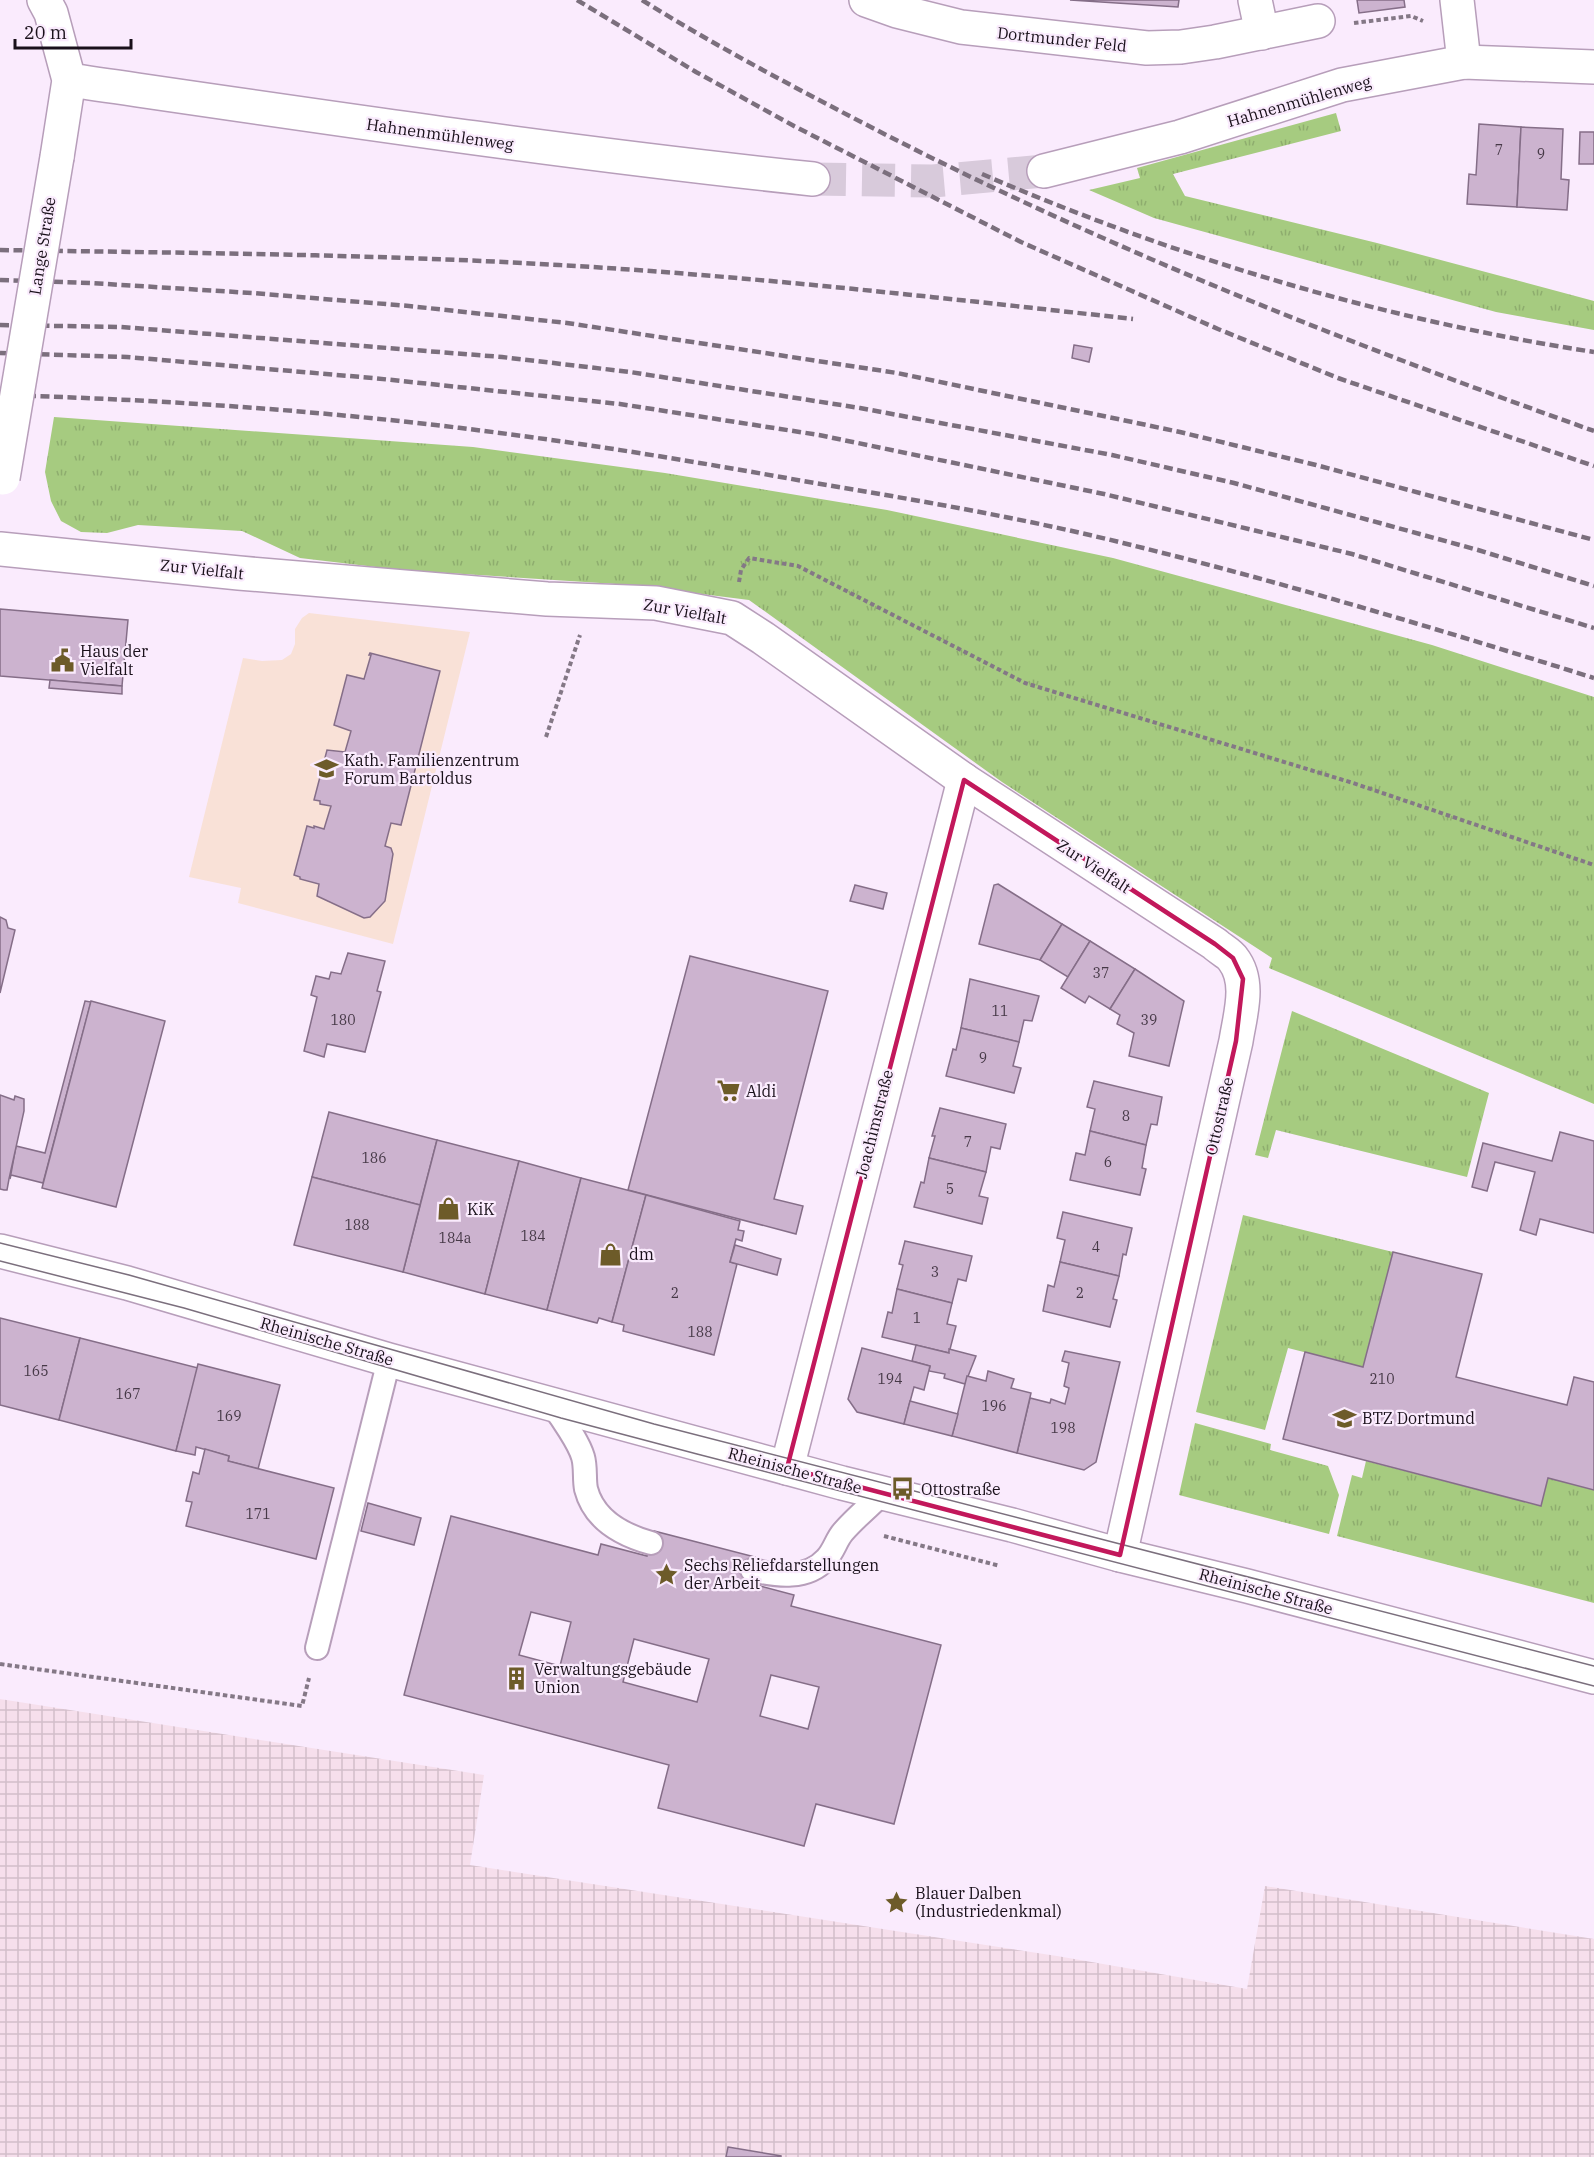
<svg xmlns="http://www.w3.org/2000/svg" width="1594" height="2157" font-family="'IBM Plex Serif',serif">
	<style>
		.industrial { fill: url(#industrial-grid) }
		.education { fill: #f9e1d7 }
		.grass { fill: url(#grass-tufts) }
		.building { fill: #ccb3cf; stroke: #856e88; stroke-width: 1.5; fill-rule: evenodd }
		.lines { fill: none; stroke-linecap: round; stroke-linejoin: round }
		.street-tunnel { stroke: #d8cadb; stroke-width: 33; stroke-dasharray: 33 16; stroke-linecap: butt }
		.lane-casing { stroke: #b79eba; stroke-width: 26 }
		.street-casing { stroke: #b79eba; stroke-width: 36 }
		.secondary-casing { stroke: #b79eba; stroke-width: 36 }
		.path { stroke: #847886; stroke-width: 4; stroke-dasharray: 4.5 3; stroke-linecap: butt }
		.lane { stroke: #fff; stroke-width: 22 }
		.street { stroke: #fff; stroke-width: 33 }
		.secondary { stroke: #fff; stroke-width: 33 }
		.tram { stroke: #7b6f7d; stroke-width: 1.5 }
		.rail { stroke: #7b6f7d; stroke-width: 4.5; stroke-dasharray: 9 4.5; stroke-linecap: butt }
		.street-bridge-casing { stroke: #b79eba; stroke-width: 36; stroke-linecap: butt }
		.street-bridge { stroke: #fff; stroke-width: 33 }
		.marked { fill: none; stroke: #c2185b; stroke-width: 4.5; stroke-linejoin: round }
		.labels { text-anchor: middle; dominant-baseline: central; stroke-width: 4.5; stroke-linejoin: round; paint-order: stroke }
		.number-label { font-size: 14px; fill: #463947 }
		.street-label { font-size: 16px; fill: #19101a; stroke: #faebfd }
		.poi-label { font-size: 16px; fill: #19101a; stroke: #faebfd; text-anchor: start }
	</style>
	<defs>
		<pattern id="industrial-grid" width="8" height="8" patternUnits="userSpaceOnUse" patternTransform="scale(1.5)"><rect width="8" height="8" fill="#f6dfec"/><path d="M0 4h8M4 0v8" fill="none" stroke="#d2beca"/></pattern>
		<pattern id="grass-tufts" width="24" height="20" patternUnits="userSpaceOnUse" patternTransform="scale(1.5)"><rect width="24" height="20" fill="#a6cb80"/><path d="M3 7l-1-3M5 7V3M7 7l1-3M15 17l-1-3M17 17v-4M19 17l1-3" fill="none" stroke="#8ead6e"/></pattern>
	</defs>
	<rect width="100%" height="100%" fill="#faebfd"/>
	<polygon class="industrial" points="0,1699 484,1775 470,1865 1057,1956 1247,1989 1265,1886 1594,1939 1594,2157 0,2157"/>
	<polygon class="education" points="309,613 470,632 393,944 238,903 241,888 189,877 243,658 262,661 282,660 291,654 295,644 295,629 302,618"/>
	<g class="grass">
		<polygon points="1336,113 1341,131 1173,174 1185,196 1377,243 1594,301 1594,330 1496,312 1154,218 1089,190 1140,178 1137,168"/>
		<polygon points="54,417 473,447 665,473 887,510 1113,558 1432,645 1594,697 1594,1104 1269,968 1272,958 1002,782 749,600 631,585 401,570 300,558 242,531 138,525 107,533 81,532 61,521 51,501 45,472"/>
		<polygon points="1292,1011 1489,1093 1467,1177 1276,1130 1268,1158 1255,1155"/>
		<polygon points="1243,1215 1393,1252 1363,1367 1288,1348 1265,1430 1196,1412"/>
		<polygon points="1195,1423 1271,1444 1270,1450 1328,1466 1339,1495 1329,1534 1179,1495"/>
		<polygon points="1366,1461 1541,1506 1548,1478 1594,1490 1594,1603 1337,1536 1352,1475 1362,1478"/>
	</g>
	<g class="building">
		<polygon points="1070,0 1179,0 1178,7"/>
		<polygon points="1357,0 1404,0 1405,7 1359,13"/>
		<polygon points="1479,124 1521,127 1517,207 1467,204 1469,174 1476,175"/>
		<polygon points="1521,127 1563,129 1561,179 1569,180 1567,210 1517,207"/>
		<polygon points="1580,132 1594,132 1594,164 1579,164"/>
		<polygon points="1074,345 1092,348 1089,362 1072,358"/>
		<polygon points="0,609 128,620 122,686 0,676"/>
		<polygon points="370,653 440,671 401,825 391,823 385,846 391,848 393,854 385,901 370,917 364,918 317,896 319,884 300,879 300,877 294,875 307,826 314,828 314,826 324,829 331,806 320,804 320,801 314,800 327,750 345,752 351,731 334,725 347,675 364,679 371,655 369,655"/>
		<polygon points="50,680 122,686 122,694 49,688"/>
		<polygon points="998,884 1062,924 1040,960 979,944 994,885"/>
		<polygon points="855,885 887,893 883,909 850,901"/>
		<polygon points="0,917 6,920 8,928 15,930 0,993"/>
		<polygon points="1062,924 1090,941 1068,977 1040,960"/>
		<polygon points="1090,941 1135,969 1110,1009 1089,996 1085,1003 1061,988"/>
		<polygon points="348,953 385,961 377,991 381,992 365,1052 327,1044 324,1057 304,1051 317,997 311,995 316,976 329,979 331,972 341,974"/>
		<polygon points="690,956 828,991 774,1199 803,1206 796,1234 628,1190"/>
		<polygon points="1135,969 1184,1001 1169,1066 1129,1056 1134,1033 1117,1024 1120,1015 1110,1009"/>
		<polygon points="970,979 1039,996 1032,1021 1024,1020 1019,1042 961,1028"/>
		<polygon points="85,1001 91,1002 43,1183 11,1175 10,1179 16,1146 45,1153"/>
		<polygon points="91,1001 165,1021 116,1207 42,1188"/>
		<polygon points="961,1028 1019,1042 1013,1066 1021,1068 1014,1093 946,1076 953,1049 956,1050"/>
		<polygon points="1094,1081 1162,1097 1157,1125 1151,1124 1146,1145 1090,1131 1095,1109 1087,1107"/>
		<polygon points="0,1095 14,1100 15,1096 24,1099 24,1111 9,1179 7,1190 4,1190 0,1189"/>
		<polygon points="940,1108 1006,1124 1000,1149 991,1147 986,1172 929,1158 935,1136 932,1136"/>
		<polygon points="329,1112 437,1140 420,1205 312,1177"/>
		<polygon points="1090,1131 1146,1145 1142,1168 1146,1169 1140,1195 1070,1180 1076,1153 1085,1155"/>
		<polygon points="1560,1132 1594,1141 1594,1233 1540,1219 1536,1235 1520,1230 1535,1172 1495,1162 1487,1191 1472,1187 1483,1143 1552,1161"/>
		<polygon points="437,1140 519,1161 485,1294 403,1272"/>
		<polygon points="929,1158 986,1172 979,1196 988,1198 982,1224 914,1207 921,1182 924,1183"/>
		<polygon points="519,1161 581,1178 547,1310 485,1294"/>
		<polygon points="312,1177 420,1205 403,1272 294,1245"/>
		<polygon points="581,1178 646,1195 612,1322 599,1318 597,1323 547,1310"/>
		<polygon points="646,1195 740,1221 738,1230 744,1231 742,1241 736,1239 730,1262 737,1264 714,1355 623,1331 624,1325 612,1322"/>
		<polygon points="1063,1212 1132,1228 1126,1255 1123,1254 1119,1276 1060,1262 1065,1240 1057,1238"/>
		<polygon points="905,1241 972,1256 966,1281 958,1279 952,1303 897,1289 903,1265 899,1264"/>
		<polygon points="735,1245 781,1259 777,1275 730,1262"/>
		<polygon points="1393,1252 1482,1274 1456,1377 1567,1405 1574,1377 1594,1382 1594,1490 1548,1478 1541,1506 1283,1439 1305,1352 1363,1367"/>
		<polygon points="1060,1262 1119,1276 1113,1299 1117,1300 1110,1327 1043,1311 1048,1285 1054,1287"/>
		<polygon points="897,1289 952,1303 947,1324 956,1326 949,1353 882,1337 888,1312 892,1313"/>
		<polygon points="0,1318 80,1338 59,1420 0,1405"/>
		<polygon points="80,1338 198,1368 176,1451 59,1420"/>
		<polygon points="916,1345 949,1353 949,1349 976,1356 965,1384 944,1378 945,1374 929,1371 930,1366 912,1361"/>
		<polygon points="862,1348 930,1366 924,1390 914,1387 904,1424 857,1412 848,1399"/>
		<polygon points="1065,1351 1120,1362 1096,1462 1084,1470 1017,1453 1030,1398 1050,1403 1051,1399 1065,1404 1069,1388 1064,1386 1069,1363 1062,1361"/>
		<polygon points="198,1364 280,1385 258,1469 228,1461 229,1456 196,1447 195,1455 176,1451"/>
		<polygon points="988,1371 1014,1379 1011,1388 1031,1393 1017,1453 952,1436 967,1376 986,1381"/>
		<polygon points="910,1401 958,1414 952,1436 904,1424"/>
		<polygon points="205,1449 229,1456 228,1461 334,1488 316,1559 186,1526 192,1502 186,1501 193,1472 199,1474"/>
		<polygon points="368,1503 421,1518 414,1545 361,1531"/>
		<path d="M451,1516L598,1555L601,1544L647,1556L654,1531L755,1557L749,1583L794,1595L791,1606L941,1645L894,1824L816,1804L804,1846L658,1808L669,1765L404,1695ZM531,1612L571,1622L560,1666L519,1655ZM634,1639L709,1659L697,1702L623,1682ZM771,1675L819,1687L808,1729L760,1716Z"/>
		<polygon points="728,2147 781,2156 781,2157 726,2157"/>
	</g>
	<g class="lines">
		<polyline class="street-tunnel" points="813,179 933,181 1044,171"/>
		<defs>
			<g id="lane">
				<path d="M552,1405C561,1417 579,1443 583,1457C586,1467 584,1479 586,1489C594,1520 622,1535 651,1543"/>
				<path d="M752,1570C777,1576 807,1580 826,1559C834,1551 836,1540 843,1532C855,1518 870,1506 883,1493"/>
				<polyline points="317,1648 389,1360"/>
			</g>
			<g id="street">
				<polyline points="44,0 51,13 69,80 57,157"/>
				<polyline points="866,0 897,11 961,27 1147,48 1181,47 1215,42 1318,21"/>
				<polyline points="1255,0 1262,33"/>
				<polyline points="1457,0 1464,62"/>
				<path d="M69,80C317,116 564,153 813,179"/>
				<polyline points="1044,171 1180,137 1342,85 1464,62 1594,67"/>
				<path d="M0,549L239,573L547,599L656,603L732,618L763,638L964,780L1215,944C1220,949 1229,953 1233,959C1251,982 1240,1015 1236,1041L1120,1555"/>
				<polyline points="787,1468 964,780"/>
			</g>
			<polyline id="secondary" points="0,1251 127,1283 389,1360 842,1483 1012,1525 1120,1555 1247,1586 1594,1677"/>
		</defs>
		<use href="#lane" class="lane-casing"/>
		<use href="#street" class="street-casing"/>
		<use href="#secondary" class="secondary-casing"/>
		<g class="path">
			<polyline points="1354,23 1411,16 1423,21"/>
			<polyline points="739,582 741,570 749,558 798,566 1025,683 1353,783 1594,865"/>
			<polyline points="546,737 580,635"/>
			<polyline points="884,1536 1000,1566"/>
			<polyline points="0,1664 302,1706 309,1678"/>
		</g>
		<use href="#lane" class="lane"/>
		<use href="#street" class="street"/>
		<use href="#secondary" class="secondary"/>
		<g class="tram">
			<polyline points="0,1243 129,1275 654,1424 1594,1666"/>
			<polyline points="0,1261 184,1308 561,1418 697,1454 1594,1686"/>
		</g>
		<g class="rail">
			<polyline points="577,0 696,72 794,126 1021,242 1218,329 1338,378 1594,466"/>
			<path d="M642,0C714,45 788,84 863,123C1098,245 1344,342 1594,431"/>
			<path d="M982,174C1177,258 1384,320 1594,352"/>
			<path d="M0,250C186,253 373,254 559,265C751,276 942,298 1133,319"/>
			<polyline points="0,280 90,283 252,293 409,306 567,323 897,373 1180,432 1316,465 1594,540"/>
			<polyline points="0,325 121,327 502,357 630,372 860,408 1112,455 1234,483 1478,550 1594,586"/>
			<polyline points="0,353 127,357 373,378 620,404 819,435 1104,494 1352,554 1594,628"/>
			<path d="M0,395C179,400 359,413 537,438C626,450 714,465 803,481C910,499 1018,517 1123,543C1282,582 1438,629 1594,678"/>
		</g>
		<defs>
			<polyline id="street-bridge" points="3,478 57,157"/>
		</defs>
		<use href="#street-bridge" class="street-bridge-casing"/>
		<use href="#street-bridge" class="street-bridge"/>
	</g>
	<path class="marked" d="M964,780L1215,944L1233,958L1243,979L1236,1041L1120,1555L787,1468Z"/>
	<defs>
		<symbol id="civic-bare" viewBox="-9 -9 18 18"><path d="M-.6-6.5H3V-4.5H.6V-3L4-1V1h2V6H-6V1h2V-1L-.6-3ZM-1.2 2.5V6h2.4V2.5Z" fill="#6d5b29" stroke="#faebfd" stroke-width="2.5" paint-order="stroke"/></symbol>
		<symbol id="school-bare" viewBox="-9 -9 18 18"><path d="M0-5L7-2L0 1L-7-2ZM-4 1L0 2.5L4 1V4Q0 6-4 4Z" fill="#6d5b29" stroke="#faebfd" stroke-width="2.5" paint-order="stroke"/></symbol>
		<symbol id="supermarket-bare" viewBox="-9 -9 18 18"><path d="M-6-5.5h2.5l.6 2H6L4.5 2H-2.5L-4.4-4H-6ZM-1.5 3.2a1.3 1.3 0 1 0 .1 0ZM3 3.2a1.3 1.3 0 1 0 .1 0Z" fill="#6d5b29" stroke="#faebfd" stroke-width="2.5" paint-order="stroke"/></symbol>
		<symbol id="shop-bare" viewBox="-9 -9 18 18"><path d="M-5-2.5h2.3a2.7 3.5 0 0 1 5.4 0H5L5.5 6h-11ZM-1.5-2.5h3a1.5 2.3 0 0 0-3 0Z" fill="#6d5b29" stroke="#faebfd" stroke-width="2.5" paint-order="stroke"/></symbol>
		<symbol id="bus-bare" viewBox="-9 -9 18 18"><path d="M-5-6H5V4H4V6H2V4H-2V6H-4V4H-5ZM-3.5-4V0h7V-4ZM-3.5 1.2v1.5H-2V1.2ZM2 1.2v1.5H3.5V1.2Z" fill="#6d5b29" stroke="#faebfd" stroke-width="2.5" paint-order="stroke"/></symbol>
		<symbol id="sight-bare" viewBox="-9 -9 18 18"><path d="M0-6L1.8-2.2L6-1.7L2.9 1.2L3.7 5.4L0 3.3L-3.7 5.4L-2.9 1.2L-6-1.7L-1.8-2.2Z" fill="#6d5b29" stroke="#faebfd" stroke-width="2.5" paint-order="stroke"/></symbol>
		<symbol id="building-bare" viewBox="-9 -9 18 18"><path d="M-4-6H4V6H1V3H-1V6H-4ZM-2.5-4.3h1.7v1.8h-1.7ZM.8-4.3h1.7v1.8H.8ZM-2.5-1h1.7V.8h-1.7ZM.8-1h1.7V.8H.8Z" fill="#6d5b29" stroke="#faebfd" stroke-width="2.5" paint-order="stroke"/></symbol>
	</defs>
	<g fill-rule="evenodd">
		<use href="#civic-bare" x="46" y="644" width="33" height="33"/>
		<use href="#school-bare" x="310" y="752" width="33" height="33"/>
		<use href="#supermarket-bare" x="712" y="1074" width="33" height="33"/>
		<use href="#shop-bare" x="432" y="1192" width="33" height="33"/>
		<use href="#shop-bare" x="594" y="1238" width="33" height="33"/>
		<use href="#school-bare" x="1328" y="1402" width="33" height="33"/>
		<use href="#bus-bare" x="886" y="1472" width="33" height="33"/>
		<use href="#sight-bare" x="650" y="1558" width="33" height="33"/>
		<use href="#building-bare" x="500" y="1662" width="33" height="33"/>
		<use href="#sight-bare" x="880" y="1886" width="33" height="33"/>
	</g>
	<g class="labels">
		<g class="number-label">
			<text x="1499" y="150">7</text>
			<text x="1541" y="154">9</text>
			<text x="1101" y="973">37</text>
			<text x="1000" y="1011">11</text>
			<text x="343" y="1020">180</text>
			<text x="1149" y="1020">39</text>
			<text x="983" y="1058">9</text>
			<text x="1126" y="1116">8</text>
			<text x="968" y="1142">7</text>
			<text x="374" y="1158">186</text>
			<text x="1108" y="1162">6</text>
			<text x="950" y="1189">5</text>
			<text x="357" y="1225">188</text>
			<text x="533" y="1236">184</text>
			<text x="455" y="1238">184a</text>
			<text x="1096" y="1247">4</text>
			<text x="935" y="1272">3</text>
			<text x="675" y="1293">2</text>
			<text x="1080" y="1293">2</text>
			<text x="917" y="1318">1</text>
			<text x="700" y="1332">188</text>
			<text x="36" y="1371">165</text>
			<text x="890" y="1379">194</text>
			<text x="1382" y="1379">210</text>
			<text x="128" y="1394">167</text>
			<text x="994" y="1406">196</text>
			<text x="229" y="1416">169</text>
			<text x="1063" y="1428">198</text>
			<text x="258" y="1514">171</text>
		</g>
		<g class="street-label">
			<text transform="translate(1062 39) rotate(6)">Dortmunder Feld</text>
			<text transform="translate(1299 101) rotate(-16)">Hahnenmühlenweg</text>
			<text transform="translate(440 134) rotate(8)">Hahnenmühlenweg</text>
			<text transform="translate(42 246) rotate(-81)">Lange Straße</text>
			<text transform="translate(202 569) rotate(6)">Zur Vielfalt</text>
			<text transform="translate(685 611) rotate(10)">Zur Vielfalt</text>
			<text transform="translate(1094 866) rotate(33)">Zur Vielfalt</text>
			<text transform="translate(1219 1116) rotate(-77)">Ottostraße</text>
			<text transform="translate(874 1124) rotate(-76)">Joachimstraße</text>
			<text transform="translate(327 1341) rotate(16)">Rheinische Straße</text>
			<text transform="translate(795 1470) rotate(15)">Rheinische Straße</text>
			<text transform="translate(1266 1591) rotate(15)">Rheinische Straße</text>
		</g>
		<g class="poi-label">
			<text x="80" y="651">Haus der<tspan x="80" dy="18">Vielfalt</tspan></text>
			<text x="344" y="760">Kath. Familienzentrum<tspan x="344" dy="18">Forum Bartoldus</tspan></text>
			<text x="746" y="1091">Aldi</text>
			<text x="467" y="1209">KiK</text>
			<text x="629" y="1254">dm</text>
			<text x="1362" y="1418">BTZ Dortmund</text>
			<text x="921" y="1489">Ottostraße</text>
			<text x="684" y="1565">Sechs Reliefdarstellungen<tspan x="684" dy="18">der Arbeit</tspan></text>
			<text x="534" y="1669">Verwaltungsgebäude<tspan x="534" dy="18">Union</tspan></text>
			<text x="915" y="1893">Blauer Dalben<tspan x="915" dy="18">(Industriedenkmal)</tspan></text>
		</g>
	</g>
	<path d="M15 39v9h116v-9" fill="none" stroke="#19101a" stroke-width="3"/>
	<text x="24" y="39" font-size="18" fill="#19101a" stroke="#faebfd" stroke-width="4.5" paint-order="stroke">20 m</text>
</svg>
